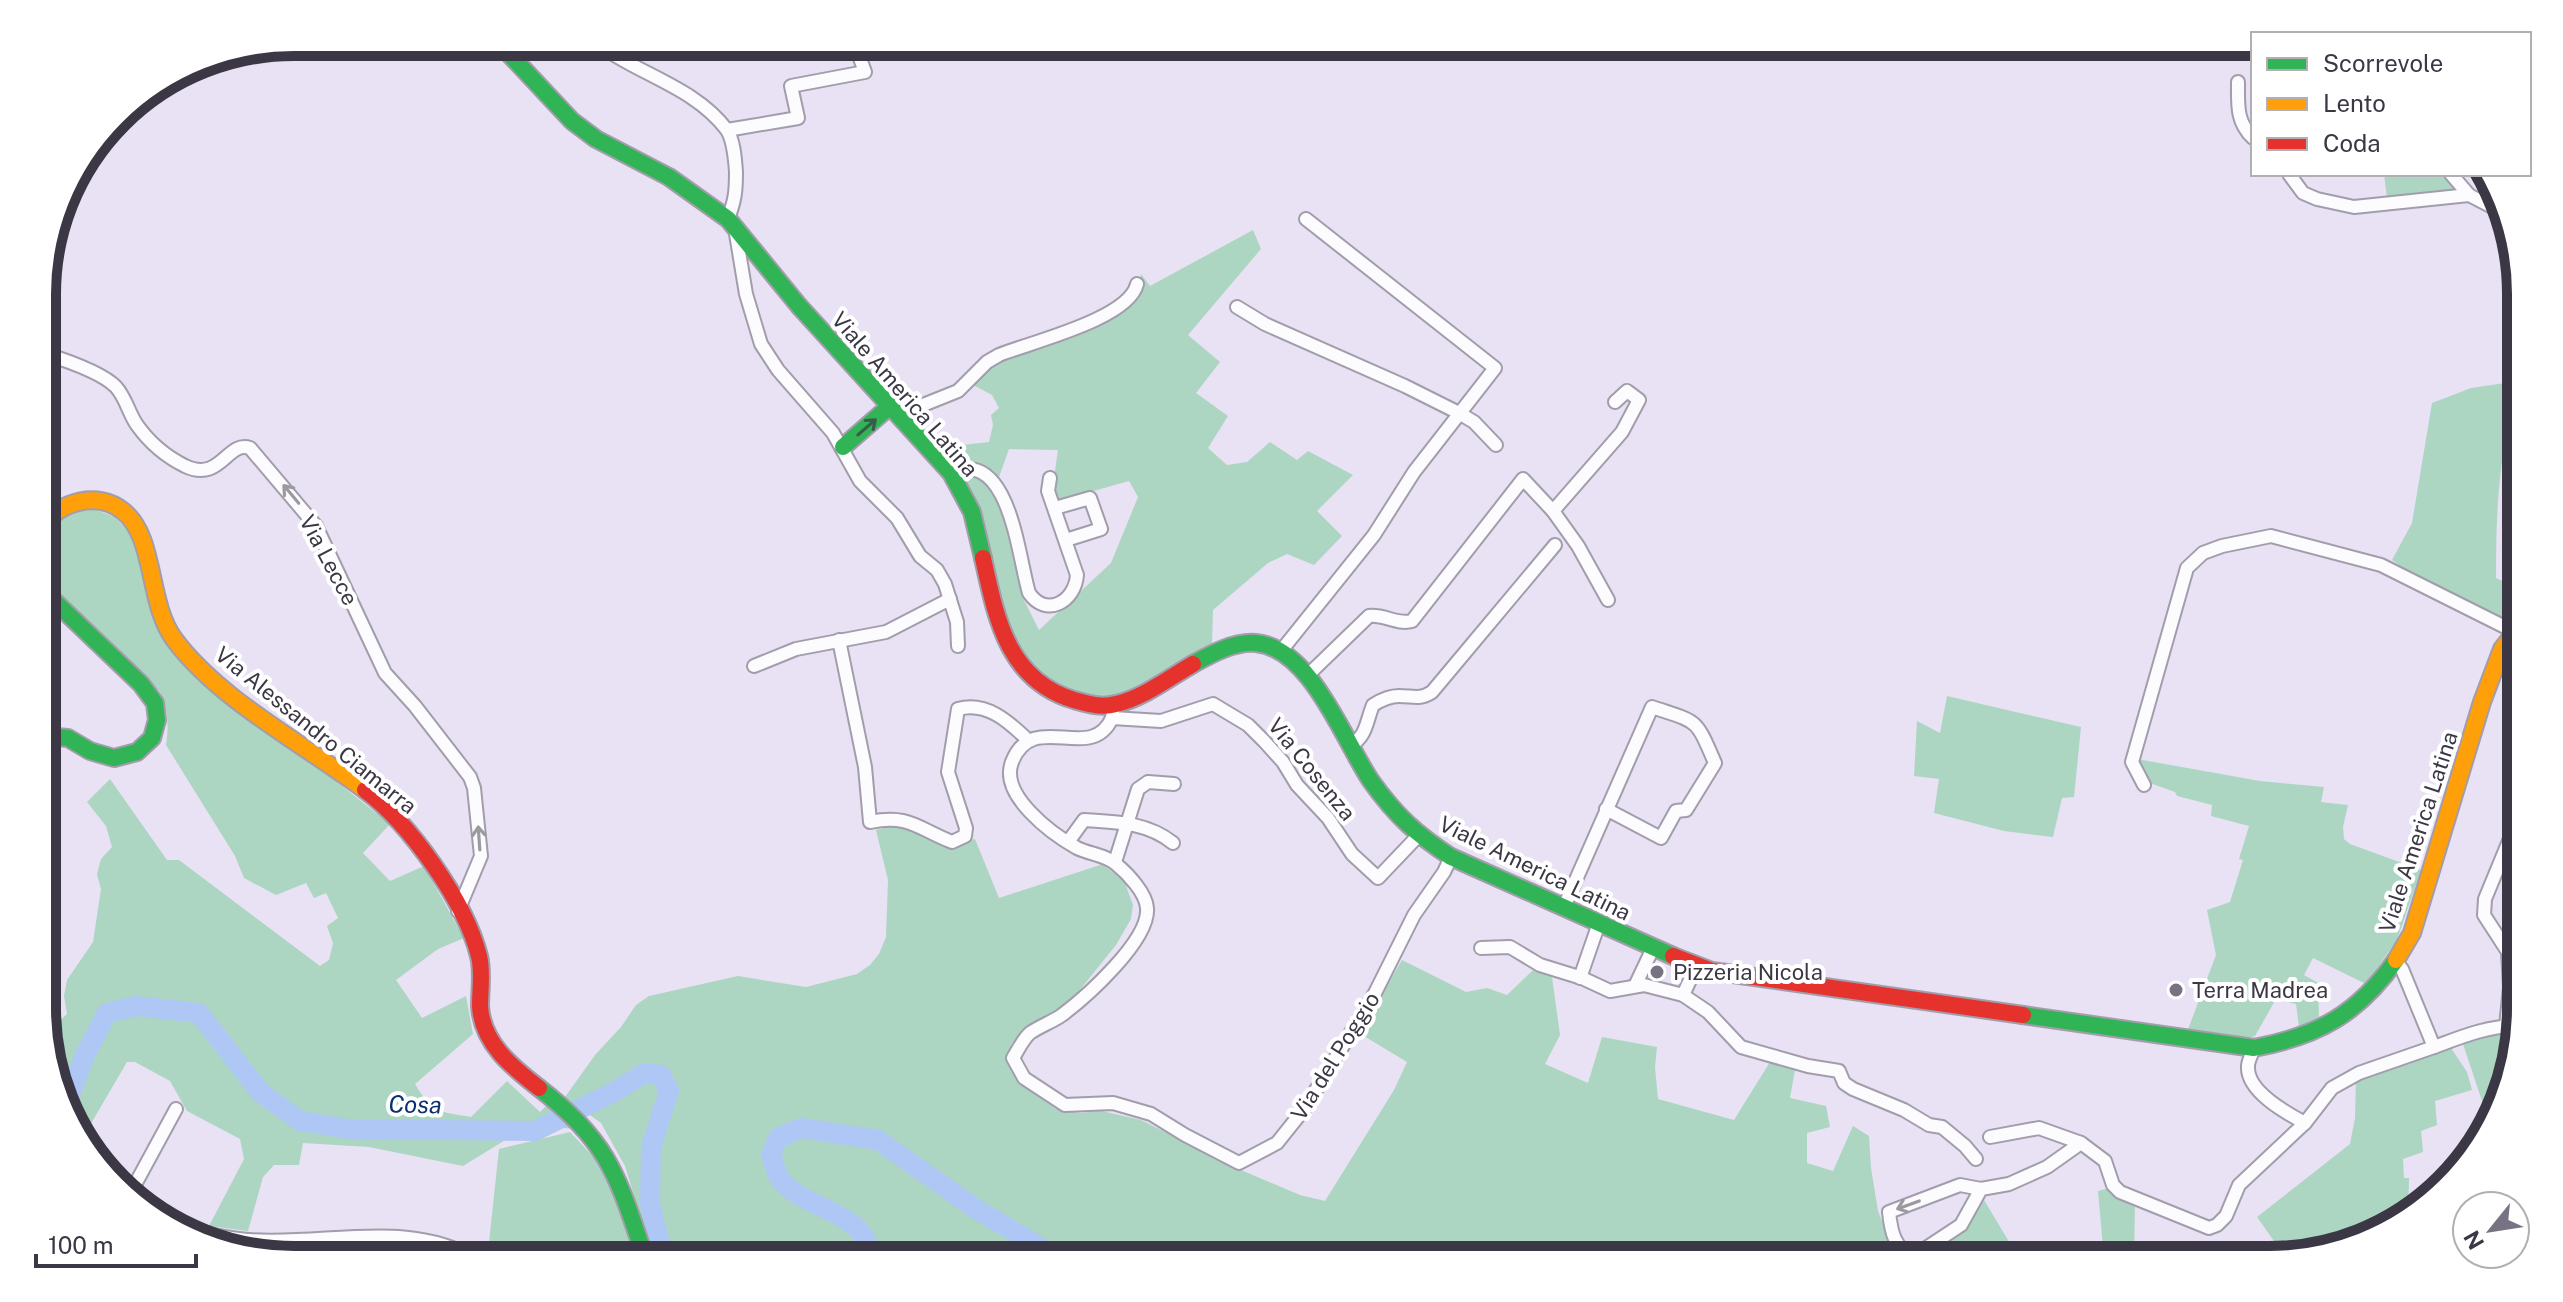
<svg xmlns="http://www.w3.org/2000/svg" width="2563" height="1302" font-family="'Public Sans',sans-serif">
	<style>
		.green { fill: #acd6c2 }
		.lines { fill: none; stroke-linecap: round; stroke-linejoin: round }
		.river { stroke: #afc7f5; stroke-width: 20 }
		.street-casing { stroke: #a29dab; stroke-width: 16 }
		.fast-casing { stroke: #a29dab; stroke-width: 20 }
		.slow-casing { stroke: #a29dab; stroke-width: 20 }
		.jam-casing { stroke: #a29dab; stroke-width: 20 }
		.street { stroke: #fcfbfd; stroke-width: 12 }
		.fast { stroke: #30b455; stroke-width: 16 }
		.slow { stroke: #ff9f0a; stroke-width: 16 }
		.jam { stroke: #e5322d; stroke-width: 16 }
		.oneway { stroke: #385c49 }
		.oneway2 { stroke: #9c99a0 }
		.poi-dot { fill: #787382; stroke: #fff; stroke-width: 3 }
		.labels { text-anchor: middle; dominant-baseline: central; stroke-width: 8; stroke-linejoin: round; paint-order: stroke }
		.street-label { font-size: 22px; fill: #3b3744; stroke: #fff }
		.poi-label { font-size: 22px; fill: #3b3744; stroke: #fff; text-anchor: start }
		.water-label { font-size: 24px; font-style: italic; fill: #0a306f; stroke: #fff }
		.rim { fill: none; stroke: #3b3744; stroke-width: 10 }
	</style>
	<rect width="100%" height="100%" fill="#e8e2f4"/>
	<g class="green">
		<polygon points="2384,174 2449,174 2459,193 2387,198"/>
		<path d="M1253,230L1261,249L1188,335L1220,362L1196,393L1228,416L1208,448L1227,465L1247,462L1270,442L1297,460L1308,451L1353,475L1317,511L1342,536L1314,565L1287,554L1268,563L1213,610L1212,644C1189,659 1149,690 1123,697C1074,710 1025,674 1007,629C999,609 994,586 987,565C978,536 969,507 960,478L977,476L992,488L1004,516L1022,596L1039,630L1111,563L1138,497L1129,481L1058,501L1052,491L1058,450L1009,449L999,477L971,461L962,445L989,442L993,425L991,415L999,408L992,395L971,384L981,372L1000,361L1138,293L1141,274L1150,286Z"/>
		<path d="M2519,381C2519,403 2508,421 2505,442C2497,487 2496,532 2496,578L2518,588L2514,599L2517,616L2509,623L2410,573L2392,560L2412,523L2432,403L2471,388Z"/>
		<path d="M94,509L115,517L132,535L147,592L165,638L236,702L390,824L363,853L390,881L424,866L464,938L438,949L396,980L422,1018L466,996L473,1034L415,1084C432,1113 440,1112 471,1117L507,1081L540,1112L546,1106L575,1129L564,1128L533,1137L507,1139L463,1166L369,1147L303,1143L299,1165H274L263,1177L248,1231L209,1226L244,1159L240,1139L187,1111L170,1081L135,1062H127L89,1127L73,1111L44,1041V1027L55,1025L67,1014L64,996L67,980L93,942L101,889L97,874L101,859L112,847L106,826L87,802L110,779L167,860H179L320,966L329,960L333,943L327,926L338,918L326,893L314,898L306,883L276,895L244,878L235,856L166,745C169,725 168,709 160,692L51,586C38,542 47,515 94,509Z"/>
		<polygon points="1947,696 2081,727 2074,797 2062,798 2053,837 2004,831 1934,813 1939,779 1914,776 1917,721 1940,733"/>
		<polygon points="2137,759 2260,781 2324,787 2321,802 2348,805 2343,827 2344,839 2350,844 2421,870 2397,940 2366,984 2313,958 2304,975 2318,983 2319,1017 2299,1027 2296,1004 2276,999 2255,1036 2249,1038 2187,1032 2216,955 2207,910 2230,902 2243,860 2239,859 2249,826 2211,816 2212,805 2177,796 2175,792 2147,782"/>
		<path d="M889,827C927,827 930,852 975,839L999,898L1103,864L1125,883L1133,905L1131,919L1116,945L1075,996L1012,1043L1007,1056L1012,1069L1022,1082L1056,1109L1080,1113L1102,1111L1141,1120L1241,1170L1300,1195L1325,1201L1394,1090L1407,1062L1359,1033L1402,960L1466,992L1487,988L1507,995L1533,970L1552,977L1560,1035L1545,1064L1588,1083L1602,1037L1657,1047L1655,1067L1658,1099L1734,1120L1770,1062L1795,1070L1790,1098L1826,1106L1830,1127L1807,1133V1163L1833,1171L1853,1126L1869,1136L1871,1168L1878,1211L1897,1260H654L625,1166L601,1123L565,1097L595,1055L621,1027L636,1005L649,996L738,976L806,987L857,974L870,965L879,954L886,937L888,880L876,830Z"/>
		<polygon points="2500,1031 2509,1058 2495,1119 2490,1125 2462,1041"/>
		<polygon points="2451,1048 2467,1072 2472,1090 2435,1101 2437,1125 2421,1131 2423,1152 2403,1159 2404,1178 2409,1178 2408,1218 2285,1259 2264,1259 2281,1251 2257,1217 2350,1144 2355,1118 2356,1079"/>
		<polygon points="570,1132 603,1167 640,1260 499,1260 488,1252 499,1149"/>
		<polygon points="2109,1188 2120,1199 2135,1205 2134,1260 2080,1260 2103,1247 2098,1191"/>
		<polygon points="1984,1200 2020,1260 1925,1260 1964,1232"/>
	</g>
	<g class="lines">
		<g class="river">
			<polyline points="68,1100 85,1055 107,1013 136,1006 199,1013 261,1093 300,1121 349,1129 535,1131 614,1092 644,1073 661,1075 669,1091 651,1147 650,1204 664,1260"/>
			<path d="M870,1260C871,1211 804,1211 780,1179C776,1173 774,1162 771,1155L778,1138L801,1128L878,1140L976,1209L1062,1260"/>
		</g>
		<defs>
			<g id="street">
				<path d="M595,42C636,74 694,86 727,130C734,141 735,159 736,172C736,192 735,200 728,219"/>
				<path d="M2238,82C2238,104 2236,122 2253,138"/>
				<polyline points="727,130 798,118 791,86 865,72 854,42"/>
				<polyline points="2289,174 2303,193 2317,199 2354,207 2469,195"/>
				<polyline points="2451,174 2469,195 2498,210"/>
				<polyline points="735,228 746,294 761,344 778,370 833,433 860,481 897,518 920,556 937,570 945,584 957,622 958,646"/>
				<polyline points="1237,307 1265,324 1405,386 1459,413 1474,422 1496,445"/>
				<path d="M43,353C62,359 102,372 116,387C126,398 129,414 137,425C149,442 167,457 185,466C221,483 227,440 250,448L316,526L385,673L415,706L470,777L474,788L481,856L458,911"/>
				<path d="M898,415L958,391L987,362L999,355C1031,342 1129,319 1137,284"/>
				<path d="M951,473C1010,447 1018,557 1029,593C1046,618 1075,602 1077,575L1048,491L1050,478"/>
				<polyline points="1055,508 1090,498 1101,529 1066,540"/>
				<polyline points="1553,511 1578,546 1608,600"/>
				<path d="M839,640L865,767L870,822C910,814 918,829 952,842L965,836L966,828L948,772L958,709C986,701 1008,721 1028,740"/>
				<polyline points="1281,651 1374,535 1414,472 1495,368 1306,219"/>
				<polyline points="754,666 796,649 886,632 950,599"/>
				<path d="M1308,675L1369,616C1384,614 1397,625 1412,621L1523,479L1553,511L1622,432L1639,400L1627,391L1615,402"/>
				<polyline points="1113,712 1112,718 1161,721 1213,704 1248,725 1264,741 1283,762 1297,785 1328,818 1352,854 1378,878 1418,836"/>
				<path d="M1112,718C1091,765 1033,708 1012,762C999,795 1052,834 1077,848C1089,854 1106,855 1116,864C1128,874 1146,893 1147,908C1150,940 1086,997 1062,1015C1052,1022 1040,1026 1030,1033C1023,1039 1018,1050 1013,1058L1024,1078L1065,1105L1113,1103L1151,1114L1185,1135L1239,1163L1277,1143L1305,1108L1375,993L1414,915L1444,872L1451,857"/>
				<path d="M1350,746C1367,736 1366,722 1373,705C1381,700 1389,696 1399,696C1413,696 1420,700 1432,692L1555,545"/>
				<polyline points="2144,785 2132,762 2187,568 2203,553 2222,546 2271,536 2381,565 2515,632"/>
				<path d="M1068,842L1084,820C1115,822 1147,822 1173,843"/>
				<polyline points="1115,862 1138,789 1148,782 1174,784"/>
				<path d="M1564,907L1652,707C1699,723 1695,717 1715,763L1686,810L1676,811L1661,838L1606,809"/>
				<polyline points="1481,948 1510,947 1540,965 1582,978 1610,991 1644,985 1683,995 1708,1012 1741,1047 1808,1066 1839,1071 1844,1083 1853,1089 1904,1110 1929,1125 1942,1127 1965,1146 1976,1159"/>
				<path d="M2397,963L2402,969L2434,1047C2461,1037 2487,1026 2517,1026"/>
				<polyline points="1580,978 1599,923"/>
				<polyline points="1635,986 1653,948"/>
				<polyline points="1683,995 1697,965"/>
				<polyline points="2506,1026 2510,987 2508,952 2484,915 2485,899 2511,836 2520,792"/>
				<path d="M2254,1048C2252,1054 2248,1061 2248,1066C2246,1091 2286,1113 2305,1123L2332,1088L2359,1073L2434,1047"/>
				<polyline points="1990,1137 2039,1128 2081,1143"/>
				<path d="M1981,1189L1961,1225L1914,1256C1894,1249 1891,1231 1889,1212L1960,1185L1981,1189L2009,1184L2047,1167L2081,1143L2105,1161L2113,1185L2120,1192L2209,1228L2217,1225L2226,1216L2239,1185L2305,1123"/>
				<polyline points="131,1192 176,1109"/>
				<path d="M176,1229C200,1232 225,1238 249,1240C327,1246 407,1218 478,1260"/>
			</g>
			<g id="fast">
				<polyline points="498,42 572,121 596,139 669,177 728,219 799,306 951,473 972,512 983,558"/>
				<polyline points="843,447 890,406"/>
				<polyline points="43,587 52,599 141,684 155,703 157,720 152,738 137,752 114,758 90,751 68,738 44,736"/>
				<path d="M1193,664C1211,654 1235,641 1256,643C1311,648 1344,741 1371,781C1396,816 1416,834 1451,857L1673,956"/>
				<path d="M2023,1015L2254,1048C2318,1036 2358,1014 2396,960"/>
				<path d="M539,1088C611,1143 618,1179 646,1260"/>
			</g>
			<g id="slow">
				<path d="M43,526C60,501 98,491 123,511C156,537 147,602 174,639C218,699 305,745 365,790"/>
				<polyline points="2396,960 2412,933 2482,702 2502,649 2520,626"/>
			</g>
			<g id="jam">
				<path d="M983,558C996,617 1007,680 1074,700C1089,704 1101,708 1116,704C1143,698 1169,678 1193,664"/>
				<path d="M365,790C410,824 465,901 479,956C483,972 480,989 480,1006C482,1043 512,1067 539,1088"/>
				<polyline points="1673,956 1712,971 2023,1015"/>
			</g>
		</defs>
		<use href="#street" class="street-casing"/>
		<use href="#fast" class="fast-casing"/>
		<use href="#slow" class="slow-casing"/>
		<use href="#jam" class="jam-casing"/>
		<use href="#street" class="street"/>
		<use href="#fast" class="fast"/>
		<use href="#slow" class="slow"/>
		<use href="#jam" class="jam"/>
	</g>
	<defs><path id="oneway-shaft" d="M-6 0H5M1.5-3L5.5 0L1.5 3" fill="none" stroke-width="1.6" stroke-linecap="round" stroke-linejoin="round" transform="scale(2)"/></defs>
	<use class="oneway" href="#oneway-shaft" transform="translate(867 427) rotate(-41)"/>
	<g class="oneway2">
		<use href="#oneway-shaft" transform="translate(291 494) rotate(-130)"/>
		<use href="#oneway-shaft" transform="translate(479 838) rotate(-94)"/>
		<use href="#oneway-shaft" transform="translate(1908 1205) rotate(160)"/>
	</g>
	<g class="poi-dot">
		<circle cx="1657" cy="972" r="8"/>
		<circle cx="2176" cy="990" r="8"/>
	</g>
	<g class="labels">
		<g class="street-label">
			<text transform="translate(905 394) rotate(49)">Viale America Latina</text>
			<text transform="translate(329 560) rotate(62)">Via Lecce</text>
			<text transform="translate(316 730) rotate(39)">Via Alessandro Ciamarra</text>
			<text transform="translate(1312 769) rotate(51)">Via Cosenza</text>
			<text transform="translate(2418 832) rotate(-72)">Viale America Latina</text>
			<text transform="translate(1535 868) rotate(26)">Viale America Latina</text>
			<text transform="translate(1335 1056) rotate(-58)">Via del Poggio</text>
		</g>
		<g class="poi-label">
			<text x="1673" y="972">Pizzeria Nicola</text>
			<text x="2192" y="990">Terra Madrea</text>
		</g>
		<g class="water-label">
			<text transform="translate(415 1104) rotate(1)">Cosa</text>
		</g>
	</g>
	<path d="M0 0H2563V1302H0ZM294 56H2269A238 238 0 0 1 2507 294V1008A238 238 0 0 1 2269 1246H294A238 238 0 0 1 56 1008V294A238 238 0 0 1 294 56Z" fill="#fff" fill-rule="evenodd"/>
	<path class="rim" d="M294 56H2269A238 238 0 0 1 2507 294V1008A238 238 0 0 1 2269 1246H294A238 238 0 0 1 56 1008V294A238 238 0 0 1 294 56Z"/>
	<rect x="2251" y="32" width="280" height="144" fill="#ffffff" stroke="#b1afb4" stroke-width="2"/>
	<rect x="2267" y="58" width="40" height="12" fill="#30b455" stroke="#b1afb4" stroke-width="2"/>
	<text x="2323" y="72" font-size="24" fill="#3b3744">Scorrevole</text>
	<rect x="2267" y="98" width="40" height="12" fill="#ff9f0a" stroke="#b1afb4" stroke-width="2"/>
	<text x="2323" y="112" font-size="24" fill="#3b3744">Lento</text>
	<rect x="2267" y="138" width="40" height="12" fill="#e5322d" stroke="#b1afb4" stroke-width="2"/>
	<text x="2323" y="152" font-size="24" fill="#3b3744">Coda</text>
	<g transform="translate(2491 1230) rotate(240)"><circle r="38" fill="#ffffff" stroke="#b1afb4" stroke-width="2"/>
	<path d="M0-6L14 30L0 20L-14 30Z" fill="#787382"/>
	<text y="-12" font-size="22" font-weight="bold" text-anchor="middle" fill="#3b3744">N</text>
	</g>
	<path d="M36 1254v12h160v-12" fill="none" stroke="#3b3744" stroke-width="4"/>
	<text x="48" y="1254" font-size="24" fill="#3b3744" stroke="#ffffff" stroke-width="6" paint-order="stroke">100 m</text>
</svg>
